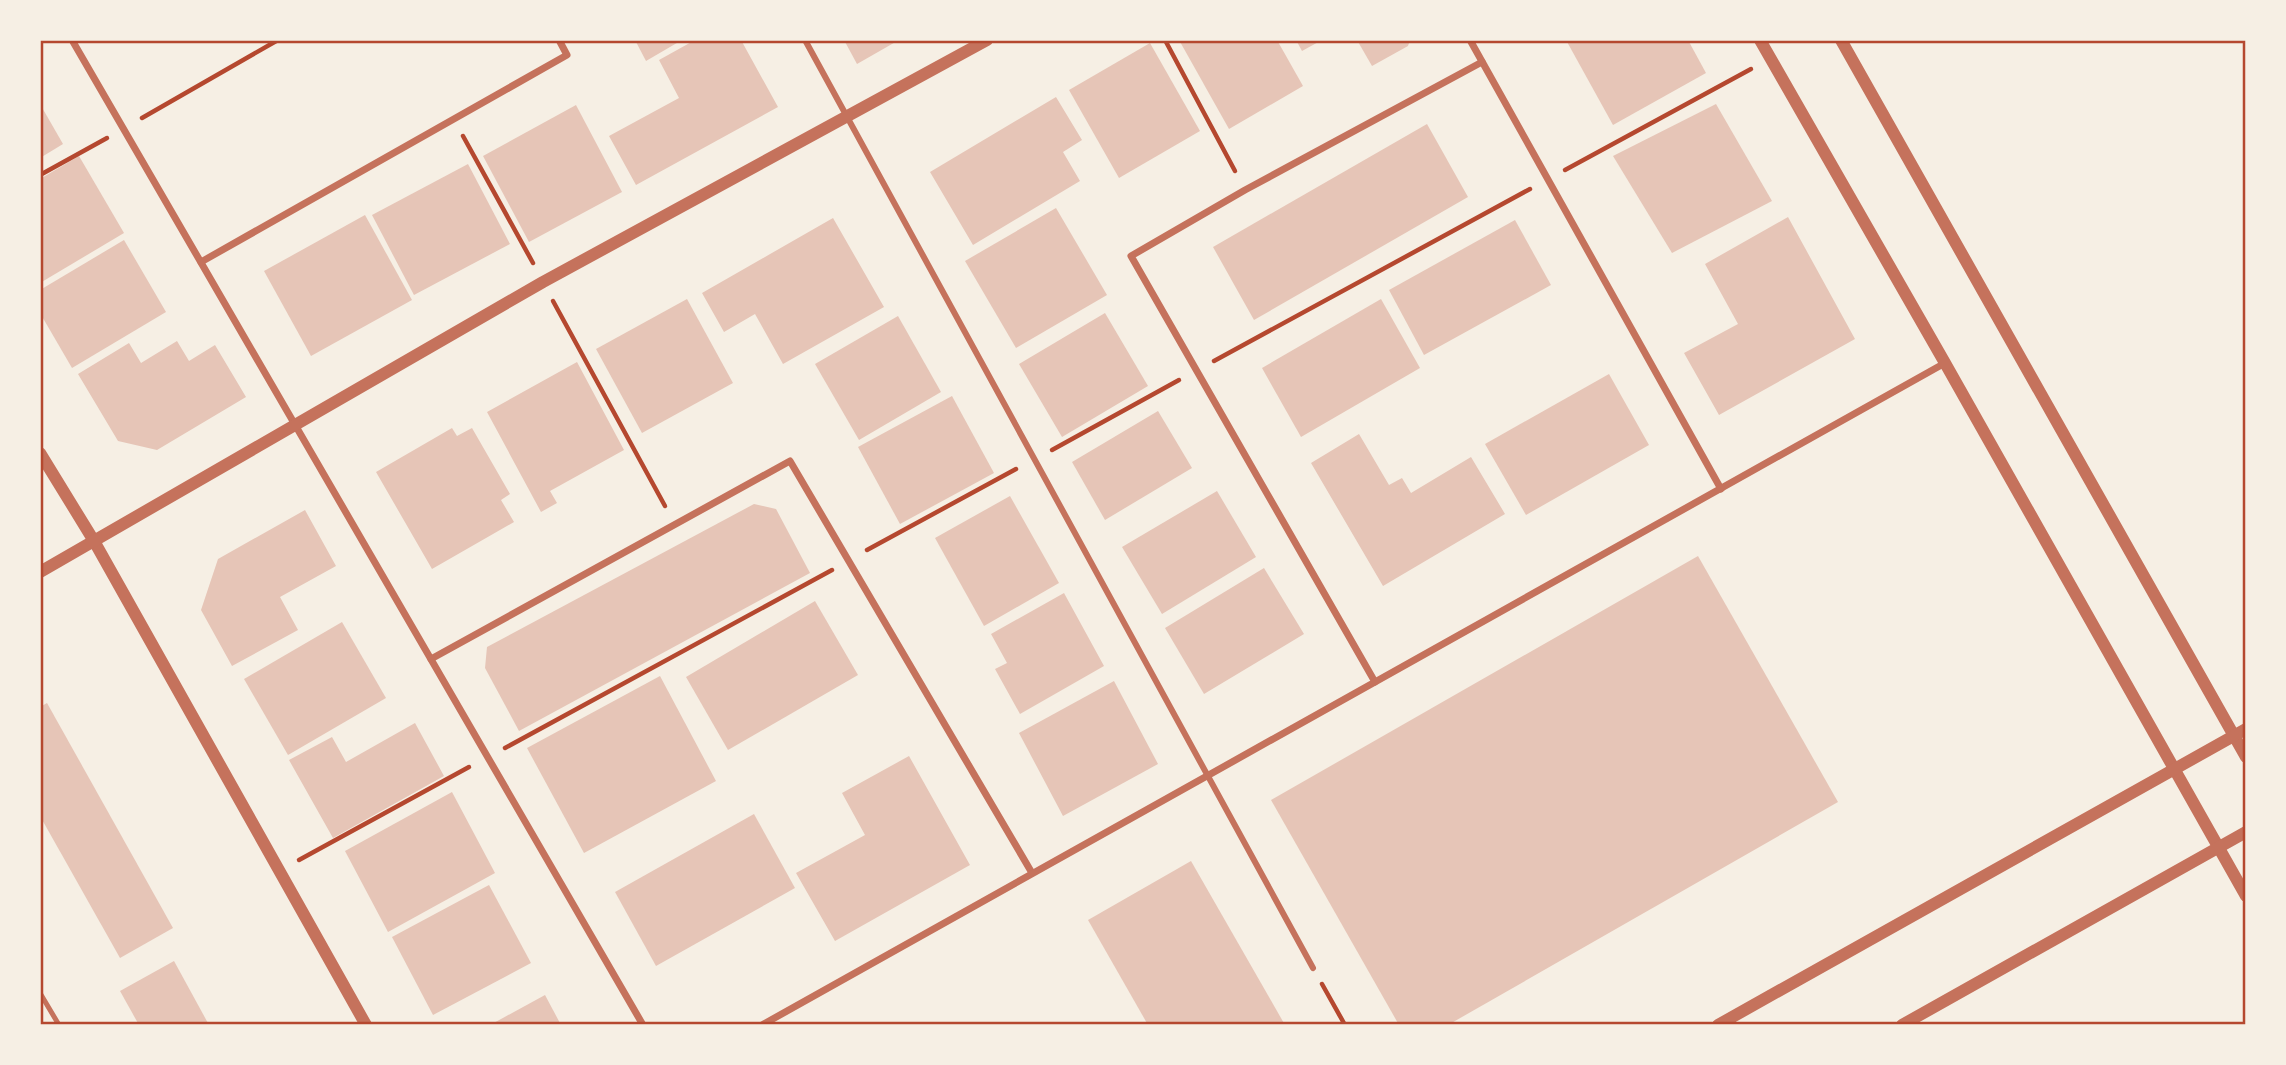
<svg xmlns="http://www.w3.org/2000/svg" width="2286" height="1065" font-family="Barlow,sans-serif">
	<style>
		.building { fill: #e6c5b7 }
		.lines { fill: none; stroke-linecap: round; stroke-linejoin: round }
		.path { stroke: #b5482f; stroke-width: 4.5 }
		.service { stroke: #c5725c; stroke-width: 5 }
		.pedestrian { stroke: #c5725c; stroke-width: 6 }
		.minor { stroke: #c5725c; stroke-width: 7 }
		.tertiary { stroke: #c5725c; stroke-width: 12 }
		.neatline { fill: none; stroke: #b5482f; stroke-width: 2.5 }
	</style>
	<rect width="100%" height="100%" fill="#f6efe4"/>
	<g class="building">
		<polygon points="635,40 682,40 646,61"/>
		<polygon points="695,40 741,40 778,107 636,185 609,136 679,98 659,60"/>
		<polygon points="844,40 899,40 857,64"/>
		<polygon points="1179,40 1277,40 1303,86 1229,129"/>
		<polygon points="1296,40 1322,40 1302,51"/>
		<polygon points="1357,40 1410,40 1408,46 1372,66"/>
		<polygon points="1566,40 1688,40 1706,73 1613,125"/>
		<polygon points="1150,43 1200,131 1119,178 1069,90"/>
		<polygon points="1056,97 1082,140 1063,152 1080,181 973,245 930,172"/>
		<polygon points="40,104 63,144 40,158"/>
		<polygon points="1716,104 1772,201 1672,253 1613,156"/>
		<polygon points="576,105 622,192 529,242 483,156"/>
		<polygon points="1427,124 1468,197 1254,320 1213,247"/>
		<polygon points="79,156 124,233 40,283 40,179"/>
		<polygon points="468,164 510,244 414,295 372,215"/>
		<polygon points="1056,208 1107,295 1016,348 965,261"/>
		<polygon points="365,215 412,300 311,356 264,271"/>
		<polygon points="1788,217 1855,339 1719,415 1684,353 1738,324 1705,264"/>
		<polygon points="833,218 884,307 783,364 755,314 724,332 702,293"/>
		<polygon points="1515,220 1551,285 1424,355 1389,290"/>
		<polygon points="124,240 166,312 72,368 40,313 40,290"/>
		<polygon points="687,299 733,383 642,433 596,349"/>
		<polygon points="1381,299 1420,368 1301,437 1262,368"/>
		<polygon points="1105,313 1148,386 1062,437 1019,364"/>
		<polygon points="898,316 941,392 859,440 815,364"/>
		<polygon points="177,341 189,361 215,345 246,397 157,450 118,441 78,374 129,343 141,363"/>
		<polygon points="577,362 624,450 550,491 557,503 541,512 487,412"/>
		<polygon points="1609,374 1649,445 1526,515 1485,444"/>
		<polygon points="952,396 994,473 900,524 858,447"/>
		<polygon points="1158,411 1192,468 1105,520 1072,462"/>
		<polygon points="452,428 457,436 472,428 510,494 501,500 514,522 432,569 376,472"/>
		<polygon points="1359,434 1389,485 1402,478 1411,493 1471,457 1505,514 1383,586 1311,463"/>
		<polygon points="1217,491 1256,557 1162,614 1122,547"/>
		<polygon points="1010,496 1059,583 984,626 935,538"/>
		<polygon points="754,504 776,509 810,573 519,731 485,668 487,647"/>
		<polygon points="305,510 336,566 280,597 298,630 232,666 201,610 218,559"/>
		<polygon points="1698,556 1838,802 1448,1025 1399,1025 1271,800"/>
		<polygon points="1264,568 1304,634 1204,694 1165,628"/>
		<polygon points="1064,593 1104,666 1020,714 995,669 1007,663 991,634"/>
		<polygon points="815,601 858,675 728,750 686,677"/>
		<polygon points="342,622 386,698 288,755 244,679"/>
		<polygon points="660,676 716,781 584,853 527,748"/>
		<polygon points="1114,681 1158,764 1063,816 1019,733"/>
		<polygon points="47,703 173,928 120,958 40,816 40,707"/>
		<polygon points="415,723 444,776 333,838 289,760 332,737 346,762"/>
		<polygon points="909,756 970,865 835,941 796,873 865,835 842,793"/>
		<polygon points="452,792 495,873 388,932 345,851"/>
		<polygon points="754,814 795,888 656,966 615,892"/>
		<polygon points="1191,861 1285,1025 1148,1025 1088,920"/>
		<polygon points="489,885 531,963 433,1015 392,937"/>
		<polygon points="174,961 209,1025 139,1025 120,991"/>
		<polygon points="545,995 561,1025 490,1025"/>
	</g>
	<g class="lines">
		<g class="path">
			<polyline points="1165,40 1235,171"/>
			<polyline points="142,118 278,40"/>
			<polyline points="463,136 533,263"/>
			<polyline points="1565,170 1751,69"/>
			<polyline points="40,175 107,138"/>
			<polyline points="553,301 665,506"/>
			<polyline points="1214,361 1530,189"/>
			<polyline points="1052,450 1179,380"/>
			<polyline points="867,550 1016,469"/>
			<polyline points="505,748 832,570"/>
			<polyline points="299,860 469,767"/>
			<polyline points="1322,984 1345,1025"/>
		</g>
		<polyline class="service" points="40,993 59,1025"/>
		<polyline class="pedestrian" points="805,40 1313,968"/>
		<g class="minor">
			<polyline points="72,40 643,1025"/>
			<polyline points="1470,40 1721,489"/>
			<polyline points="201,262 567,55 559,40"/>
			<polyline points="431,659 790,461 1032,873"/>
			<polyline points="1375,682 1131,256 1245,190 1482,62"/>
			<polyline points="762,1025 1945,363"/>
		</g>
		<g class="tertiary">
			<polyline points="1760,40 1945,363 2246,896"/>
			<polyline points="1841,40 2246,757"/>
			<polyline points="40,453 94,541 366,1025"/>
			<polyline points="40,572 543,282 987,40"/>
			<polyline points="1718,1025 2246,729"/>
			<polyline points="1902,1025 2246,832"/>
		</g>
	</g>
	<rect width="2286" height="1065" fill="none" stroke="#f6efe4" stroke-width="84"/>
	<rect x="42" y="42" width="2202" height="981" class="neatline"/>
</svg>
